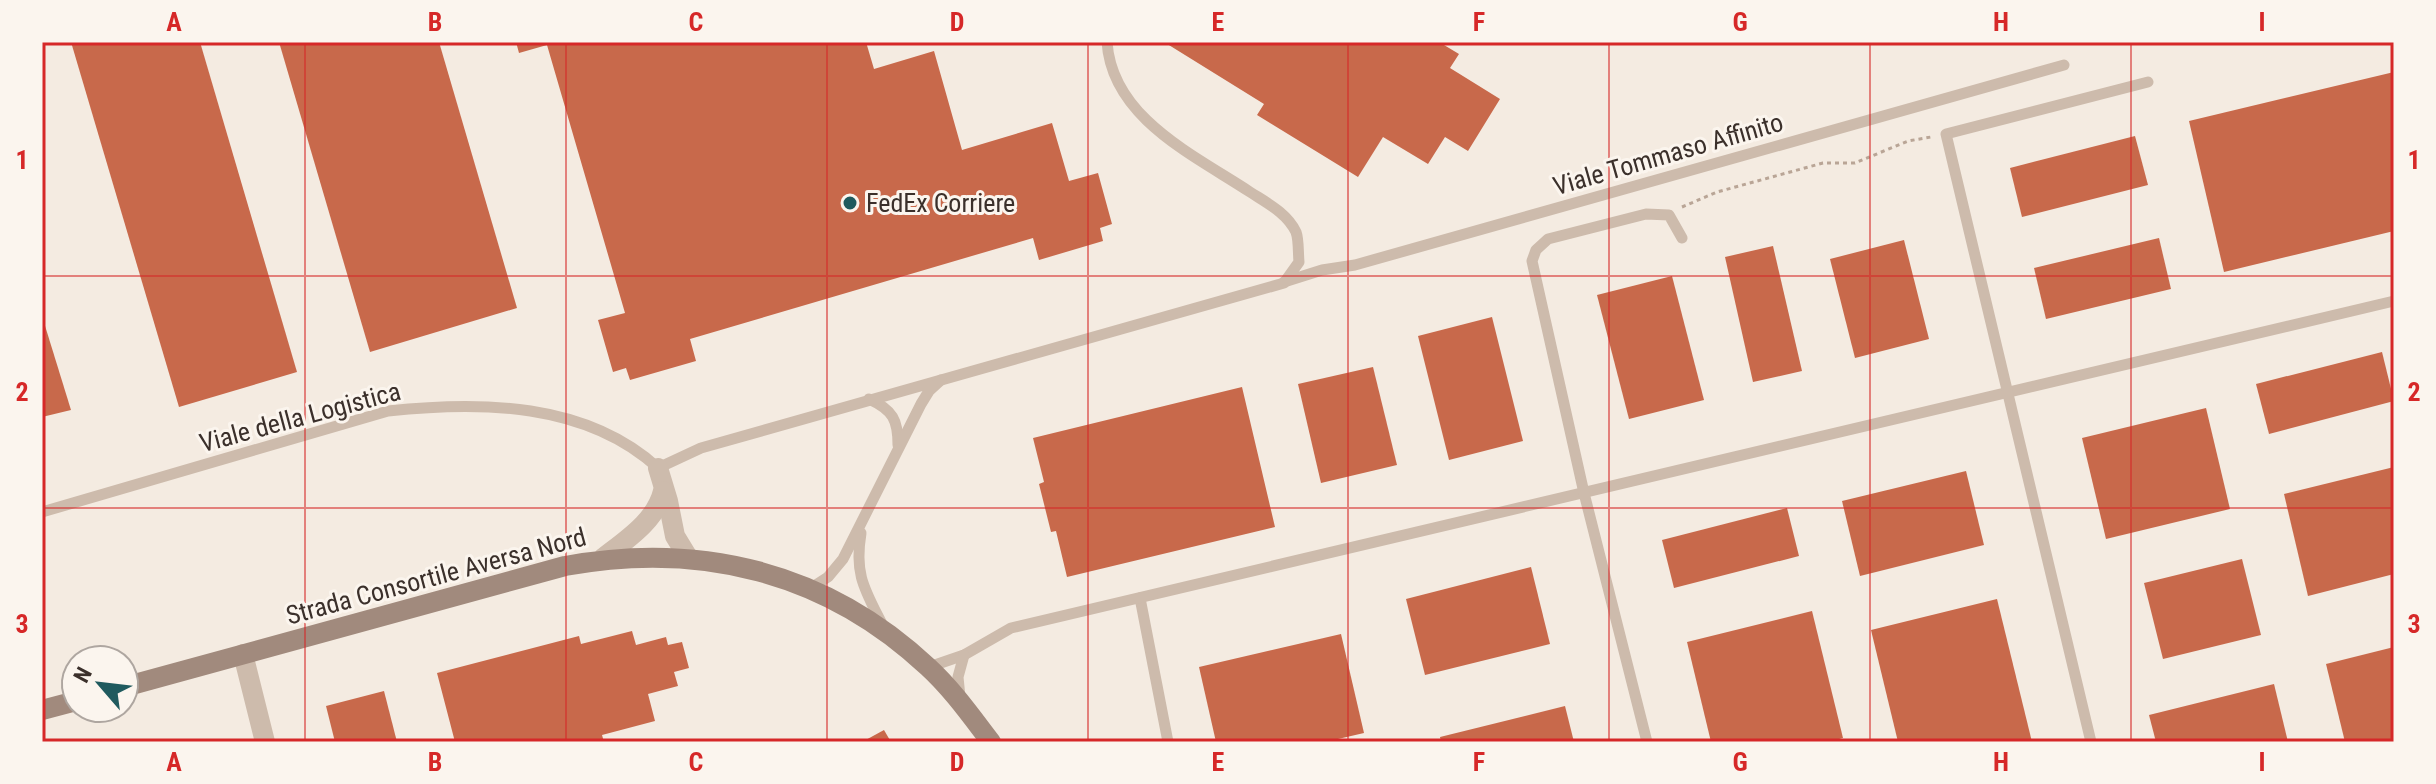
<svg xmlns="http://www.w3.org/2000/svg" width="2436" height="784" font-family="'Roboto Condensed',sans-serif">
	<style>
		.building { fill: #c8694b }
		.lines { fill: none; stroke-linecap: round; stroke-linejoin: round }
		.path { stroke: #b9a596; stroke-width: 3; stroke-dasharray: 4 4; stroke-linecap: butt }
		.lane { stroke: #cdbbac; stroke-width: 11 }
		.street { stroke: #cdbbac; stroke-width: 20 }
		.secondary { stroke: #a18a7d; stroke-width: 20 }
		.grid { fill: none; stroke: #d62828; stroke-width: 2; stroke-opacity: 0.55 }
		.poi-dot { fill: #1f5a5e; stroke: #fbf5ee; stroke-width: 3 }
		.labels { text-anchor: middle; dominant-baseline: central; stroke-width: 6; stroke-linejoin: round; paint-order: stroke }
		.street-label { font-size: 26px; fill: #3b302b; stroke: #fbf5ee }
		.poi-label { font-size: 26px; fill: #3b302b; stroke: #fbf5ee; text-anchor: start }
		.neatline { fill: none; stroke: #d62828; stroke-width: 3 }
		.grid-label { font-size: 26px; text-anchor: middle; font-weight: bold; fill: #d62828 }
	</style>
	<rect width="100%" height="100%" fill="#f4ebe1"/>
	<g class="building">
		<polygon points="71,42 200,42 297,372 179,407"/>
		<polygon points="279,42 439,42 517,308 370,352"/>
		<polygon points="516,42 866,42 874,69 934,51 962,150 1052,123 1069,181 1098,173 1112,224 1100,228 1103,241 1039,260 1033,238 690,339 696,361 630,380 626,368 613,372 598,320 625,313 547,45 519,53"/>
		<polygon points="1164,42 1439,42 1459,54 1450,68 1500,99 1468,151 1445,137 1428,164 1383,137 1358,177 1257,115 1264,104"/>
		<polygon points="2394,72 2394,231 2224,272 2189,121"/>
		<polygon points="2135,136 2148,185 2022,217 2010,168"/>
		<polygon points="2159,238 2171,289 2046,319 2034,268"/>
		<polygon points="1904,240 1929,339 1855,358 1830,259"/>
		<polygon points="1773,246 1802,371 1753,382 1725,257"/>
		<polygon points="1672,276 1704,400 1629,419 1597,295"/>
		<polygon points="42,316 71,410 42,417"/>
		<polygon points="1492,317 1523,441 1449,460 1418,336"/>
		<polygon points="2382,352 2394,401 2269,434 2256,384"/>
		<polygon points="1373,367 1397,465 1321,483 1298,384"/>
		<polygon points="1242,387 1275,527 1067,577 1056,531 1051,532 1039,484 1044,482 1033,438"/>
		<polygon points="2206,408 2230,509 2106,539 2082,438"/>
		<polygon points="2394,467 2394,574 2308,596 2284,494"/>
		<polygon points="1966,471 1984,545 1860,576 1842,501"/>
		<polygon points="1787,508 1799,556 1674,588 1662,540"/>
		<polygon points="2242,559 2261,635 2163,659 2144,583"/>
		<polygon points="1531,567 1550,644 1425,675 1406,599"/>
		<polygon points="1997,599 2032,742 1898,742 1871,630"/>
		<polygon points="1812,611 1843,738 1828,742 1711,742 1687,642"/>
		<polygon points="632,631 636,645 666,637 668,645 682,642 689,668 674,672 678,686 648,694 655,721 602,735 604,742 455,742 437,673 579,636 581,644"/>
		<polygon points="1341,634 1364,733 1325,742 1216,742 1199,667"/>
		<polygon points="2394,647 2394,742 2345,742 2326,664"/>
		<polygon points="2274,684 2288,742 2156,742 2149,715"/>
		<polygon points="384,691 397,742 335,742 326,706"/>
		<polygon points="1565,706 1574,742 1441,742 1440,737"/>
		<polygon points="884,730 891,742 862,742"/>
	</g>
	<g class="lines">
		<polyline class="path" points="1682,207 1717,192 1823,163 1855,163 1908,141 1931,137"/>
		<g class="lane">
			<polyline points="1284,282 1322,270 1355,265 2064,65"/>
			<path d="M869,399C893,410 898,420 898,445"/>
			<path d="M42,512L388,411C480,401 586,402 658,468L701,448L1284,283L1299,262C1298,253 1299,240 1296,232C1287,213 1267,203 1250,192C1194,155 1112,118 1107,42"/>
			<path d="M861,533C854,575 865,590 883,626"/>
			<polyline points="811,588 828,577 843,559 921,404 929,391 941,380"/>
			<polyline points="1140,598 1168,742"/>
			<polyline points="929,667 964,655 1011,628 2394,301"/>
			<polyline points="960,697 958,677 964,655"/>
			<polyline points="1647,742 1584,493 1532,261 1536,250 1548,239 1646,214 1669,215 1682,238"/>
			<polyline points="2091,742 1946,134 2148,82"/>
		</g>
		<g class="street">
			<polyline points="658,468 668,501 675,536 689,559"/>
			<path d="M603,558C626,540 656,521 663,491"/>
			<polyline points="243,654 265,742"/>
		</g>
		<g class="secondary">
			<path d="M124,687L565,566C700,541 827,572 928,667C952,689 971,716 991,742"/>
			<polyline points="42,710 76,701"/>
		</g>
	</g>
	<path class="grid" d="M305,42V742M566,42V742M827,42V742M1088,42V742M1348,42V742M1609,42V742M1870,42V742M2131,42V742M42,276H2394M42,508H2394"/>
	<circle class="poi-dot" cx="850" cy="203" r="8"/>
	<g class="labels">
		<g class="street-label">
			<text transform="translate(1668 154) rotate(-16)">Viale Tommaso Affinito</text>
			<text transform="translate(300 417) rotate(-15)">Viale della Logistica</text>
			<text transform="translate(436 576) rotate(-15)">Strada Consortile Aversa Nord</text>
		</g>
		<g class="poi-label">
			<text x="866" y="203">FedEx Corriere</text>
		</g>
	</g>
	<rect width="2436" height="784" fill="none" stroke="#fbf5ee" stroke-width="88"/>
	<g transform="translate(100 684) rotate(298)"><circle r="38" fill="#fbf5ee" stroke="#aea6a0" stroke-width="2"/>
	<path d="M0-6L14 30L0 20L-14 30Z" fill="#1f5a5e"/>
	<text y="-12" font-size="22" font-weight="bold" text-anchor="middle" fill="#3b302b">N</text>
	</g>
	<rect x="44" y="44" width="2348" height="696" class="neatline"/>
	<g class="grid-label">
		<text x="174" y="31">A</text>
		<text x="435" y="31">B</text>
		<text x="696" y="31">C</text>
		<text x="957" y="31">D</text>
		<text x="1218" y="31">E</text>
		<text x="1479" y="31">F</text>
		<text x="1740" y="31">G</text>
		<text x="2001" y="31">H</text>
		<text x="2262" y="31">I</text>
		<text x="22" y="169">1</text>
		<text x="2414" y="169">1</text>
		<text x="22" y="401">2</text>
		<text x="2414" y="401">2</text>
		<text x="22" y="633">3</text>
		<text x="2414" y="633">3</text>
		<text x="174" y="771">A</text>
		<text x="435" y="771">B</text>
		<text x="696" y="771">C</text>
		<text x="957" y="771">D</text>
		<text x="1218" y="771">E</text>
		<text x="1479" y="771">F</text>
		<text x="1740" y="771">G</text>
		<text x="2001" y="771">H</text>
		<text x="2262" y="771">I</text>
	</g>
</svg>
